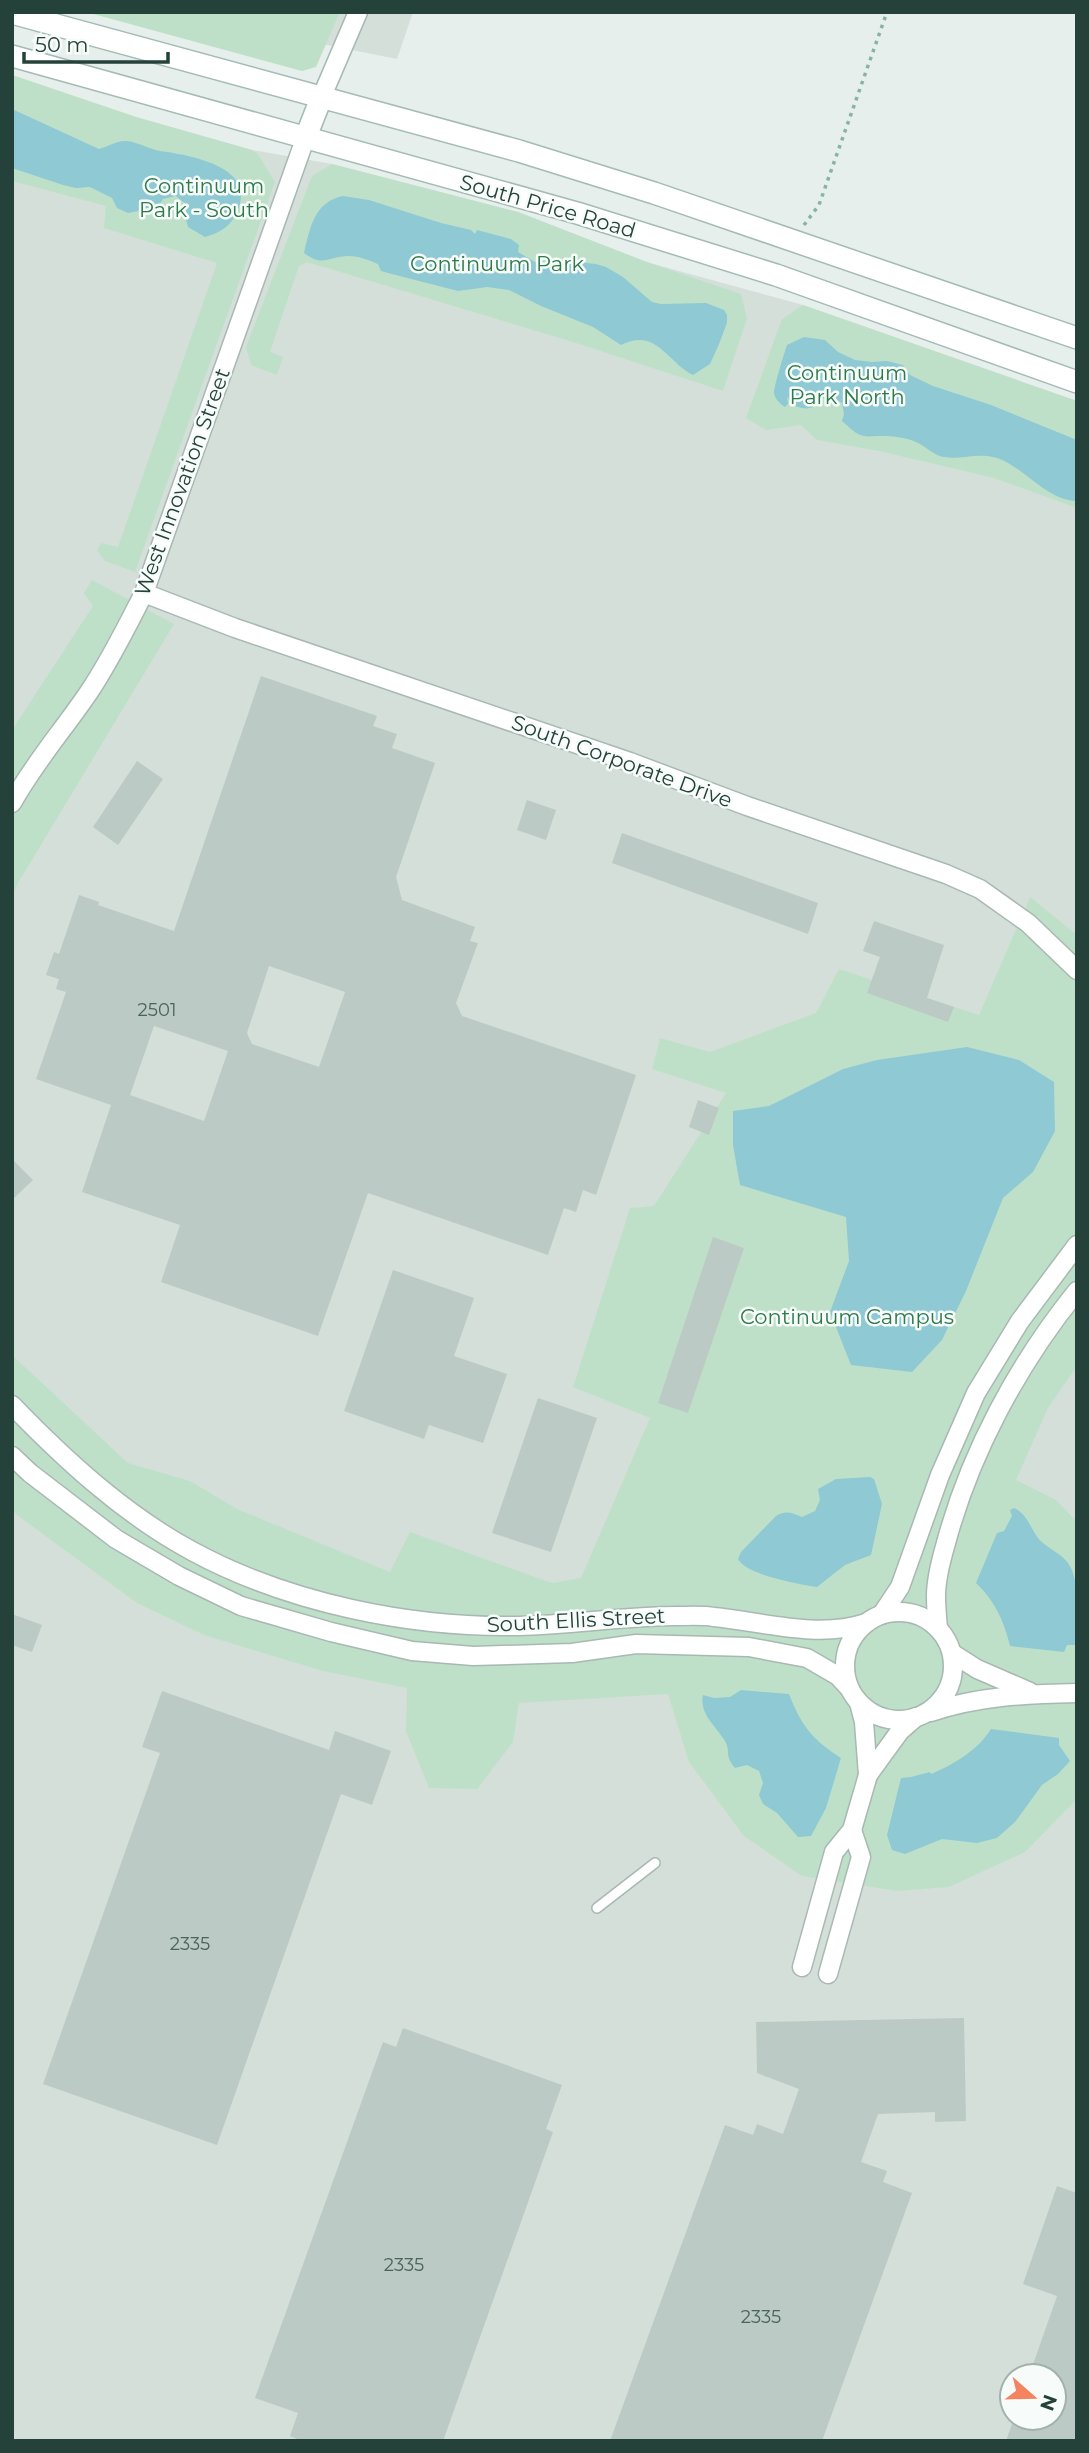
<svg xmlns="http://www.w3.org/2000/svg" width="1089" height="2453" font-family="Montserrat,sans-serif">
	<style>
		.built { fill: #d4dfda; fill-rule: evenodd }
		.park { fill: #bfe0c8 }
		.water { fill: #8ec9d4 }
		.building { fill: #bbcac4; fill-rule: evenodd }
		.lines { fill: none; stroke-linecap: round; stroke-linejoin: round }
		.lane-casing { stroke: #a8b8b2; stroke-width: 12 }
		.street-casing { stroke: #a8b8b2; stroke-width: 21 }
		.secondary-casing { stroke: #a4bbb3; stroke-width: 24 }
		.path { stroke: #86b3a5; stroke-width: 3.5; stroke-dasharray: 3.5 5; stroke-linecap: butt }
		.lane { stroke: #fff; stroke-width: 9 }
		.street { stroke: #fff; stroke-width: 18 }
		.secondary { stroke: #fff; stroke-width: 21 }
		.labels { text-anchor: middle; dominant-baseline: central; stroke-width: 5; stroke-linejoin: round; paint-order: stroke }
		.number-label { font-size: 18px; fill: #4a645c }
		.park-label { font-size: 21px; fill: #2d7a4b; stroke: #f7fbf9 }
		.street-label { font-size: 21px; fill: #24423a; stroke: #f7fbf9 }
	</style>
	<rect width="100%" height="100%" fill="#e6efeb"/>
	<g class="built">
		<polygon points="175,12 413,12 397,59 196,19"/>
		<path d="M12,75L136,117L252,150L332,164L518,212L646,262L803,305L1077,401V2441H12ZM1012,2376H1054V2418H1012Z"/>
	</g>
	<g class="park">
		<polygon points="86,12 340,12 316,67 302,71"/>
		<polygon points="12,75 136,117 252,150 258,154 275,182 135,572 105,561 97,550 101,543 118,547 217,263 104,228 106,206 12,181"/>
		<polygon points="332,164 518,212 647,262 741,294 747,318 723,391 573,342 307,262 299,266 270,352 283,357 277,375 251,365 246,347 312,176"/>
		<polygon points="803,305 1077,401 1077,508 994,478 879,451 817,440 801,425 766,430 746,418 782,319"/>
		<polygon points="92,580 174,624 18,883 12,896 12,730 93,606 84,593"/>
		<polygon points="1030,897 1077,935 1077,1366 1048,1408 1016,1480 1056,1500 1077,1522 1077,1799 1025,1852 949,1887 897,1891 802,1876 744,1836 689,1762 668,1694 519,1703 513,1742 477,1789 429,1788 406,1731 407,1688 323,1671 204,1635 137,1603 21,1518 12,1510 12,1355 128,1463 190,1481 237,1509 390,1572 410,1532 552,1583 581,1578 650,1418 573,1387 630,1208 654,1206 726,1093 652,1069 660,1038 710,1052 816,1013 839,969 979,1015"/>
	</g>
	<g class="water">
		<path d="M12,109L99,149C107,147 117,141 124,141C137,141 148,149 160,151C189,155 254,166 239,207C233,225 222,232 205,237L188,227L185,216L187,205L176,196L163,199L155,212L150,214L138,211L128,213L117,208L112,198L90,187L76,188L63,185L12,168Z"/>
		<path d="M343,196L369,200L441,223L471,230L475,234L477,230L511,239L519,245L518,252L535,262L568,261L596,264L606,267L623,277L652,302L661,304L706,303L724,310L727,315V323L719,344L710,364L693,375C667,362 656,327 621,345L593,327L541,306L509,290L487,287L458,291L388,273L381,271L378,264C368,260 359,256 349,256C328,256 324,268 304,253C310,228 314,202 343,196Z"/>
		<path d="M804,337L825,340L838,352L855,360L872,362L887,361L903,365L910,375L933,386L991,405L1077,440V501C1047,501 1024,467 997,458C977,452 963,460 944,457C934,456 926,446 916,442C905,437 892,436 880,436C875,436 868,437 864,436C856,435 848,426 842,421L844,414L842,403L835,399L821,398C813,411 806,410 792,405L787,396L788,404L785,407C780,404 775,399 774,393C774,386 784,354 787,345Z"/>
		<polygon points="967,1047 1019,1060 1054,1082 1055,1131 1033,1172 1003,1198 966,1291 942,1340 912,1372 851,1365 830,1312 849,1261 846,1217 740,1185 733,1145 733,1111 769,1106 843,1069 877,1060"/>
		<path d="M870,1477L874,1479L882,1504L871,1555L845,1565L817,1587C799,1584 746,1575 738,1559L741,1552L776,1516C786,1510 792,1513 802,1517L815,1511L820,1500L818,1489L836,1479Z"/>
		<path d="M1014,1508C1027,1514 1030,1527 1038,1538C1046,1548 1060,1552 1068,1563C1081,1580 1077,1623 1077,1645H1067L1064,1652L1010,1646C1004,1621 995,1601 976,1583L997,1533L1004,1531L1012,1516L1010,1510Z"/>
		<path d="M741,1690L789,1694C802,1727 812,1739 841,1758L826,1808L811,1836L798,1837L777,1813L763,1804L759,1795L763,1783L759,1771L747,1765L735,1768C724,1755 731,1752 725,1741C716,1726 699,1714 703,1695L714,1698L730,1697Z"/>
		<path d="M991,1729L1059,1738V1745L1070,1761L1058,1774L1042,1785L1015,1822L997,1838L977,1843L942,1839L905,1854L892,1850L887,1835L901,1778L911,1777L930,1772L931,1774C953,1765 978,1750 991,1729Z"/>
	</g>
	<g class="building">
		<path d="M261,676L377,716L373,726L397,734L392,748L435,763L396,877L402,900L475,927L470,941L478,943L456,1003L462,1016L636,1075L596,1195L583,1190L576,1212L564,1208L548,1255L368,1193L318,1336L161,1282L180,1225L82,1192L111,1105L36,1079L66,992L56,989L59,979L46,975L54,952L59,954L79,895L99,902L98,905L174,931ZM269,966L345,992L319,1067L252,1044L247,1033ZM154,1026L228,1051L204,1121L130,1095Z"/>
		<polygon points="137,761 163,779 118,845 93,827"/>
		<polygon points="527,800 556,810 546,840 517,830"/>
		<polygon points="622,833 818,903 808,934 612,863"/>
		<polygon points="874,921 944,945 927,998 954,1007 948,1022 867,993 880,957 863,951"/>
		<polygon points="698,1100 719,1108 709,1135 689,1127"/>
		<polygon points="12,1159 33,1180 12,1200"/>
		<polygon points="713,1237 744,1248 688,1413 658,1403"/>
		<polygon points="393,1270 474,1298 454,1356 507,1374 483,1443 429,1425 424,1439 344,1411"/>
		<polygon points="538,1398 597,1418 551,1552 492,1533"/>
		<polygon points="12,1614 42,1625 32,1652 12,1645"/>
		<polygon points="162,1691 329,1750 335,1731 391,1751 372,1805 341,1794 217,2145 43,2084 160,1753 142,1747"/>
		<polygon points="964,2018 966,2121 935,2122 935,2112 878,2114 861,2162 887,2171 883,2182 912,2193 822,2441 610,2441 725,2125 753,2135 757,2124 783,2134 799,2089 757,2073 756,2022"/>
		<polygon points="403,2028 562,2085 546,2129 553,2132 443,2441 302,2441 290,2436 298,2413 255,2398 383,2042 396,2047"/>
		<polygon points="1057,2186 1077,2193 1077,2441 1006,2441 1014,2418 1054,2418 1054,2376 1029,2376 1057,2296 1023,2284"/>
	</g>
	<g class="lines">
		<defs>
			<polyline id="lane" points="597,1908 655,1863"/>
			<g id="street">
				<polyline points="322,96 358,12"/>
				<polyline points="144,593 235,628 630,762 747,806 946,874 980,889 1028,923 1077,970"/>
				<path d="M12,803C34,763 64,729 89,692C110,661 127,626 144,593L305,139"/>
				<path d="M12,1405C65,1460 125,1515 192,1551C288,1603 410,1628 519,1626C572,1625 624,1616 677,1616C689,1616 702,1615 714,1617C763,1622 818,1639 866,1623"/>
				<polyline points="12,1456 30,1473 116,1539 179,1576 241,1606 331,1632 412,1651 473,1656 572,1653 636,1644 749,1647 807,1658 838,1676 849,1688"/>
				<circle cx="899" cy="1666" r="54"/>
				<polyline points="882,1614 900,1587 940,1475 976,1393 1020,1321 1077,1245"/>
				<path d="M938,1628C937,1618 936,1607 936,1596C936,1578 941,1560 946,1543C970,1453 1018,1364 1077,1291"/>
				<polyline points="952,1653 977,1669 1030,1692"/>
				<polyline points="859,1703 864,1722 868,1775"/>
				<path d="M931,1712C979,1696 1027,1694 1077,1693"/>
				<polyline points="802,1967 834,1852 852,1830 868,1775 900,1731 916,1717"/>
				<polyline points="828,1974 861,1857 852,1830"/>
			</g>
			<g id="secondary">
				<polyline points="12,13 519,151 654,193 1077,338"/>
				<polyline points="12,56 577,213 776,275 1077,382"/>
				<polyline points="305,139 322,96"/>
			</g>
		</defs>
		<use href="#lane" class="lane-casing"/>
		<use href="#street" class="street-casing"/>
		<use href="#secondary" class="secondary-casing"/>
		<polyline class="path" points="804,225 819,205 887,12"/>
		<use href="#lane" class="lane"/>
		<use href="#street" class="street"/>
		<use href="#secondary" class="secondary"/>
	</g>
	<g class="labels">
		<g class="number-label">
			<text x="157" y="1010">2501</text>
			<text x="190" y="1944">2335</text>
			<text x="404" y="2265">2335</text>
			<text x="761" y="2317">2335</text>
		</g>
		<g class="park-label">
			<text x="204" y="185">Continuum<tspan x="204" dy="24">Park - South</tspan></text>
			<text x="497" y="263">Continuum Park</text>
			<text x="847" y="372">Continuum<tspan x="847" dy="24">Park North</tspan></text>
			<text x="847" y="1316">Continuum Campus</text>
		</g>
		<g class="street-label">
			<text transform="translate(548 206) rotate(16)">South Price Road</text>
			<text transform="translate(182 482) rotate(-70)">West Innovation Street</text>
			<text transform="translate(622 761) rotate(20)">South Corporate Drive</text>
			<text transform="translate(576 1620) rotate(-3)">South Ellis Street</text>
		</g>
	</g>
	<rect width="1089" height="2453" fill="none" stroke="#24423a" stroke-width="28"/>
	<g transform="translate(1033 2397) rotate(110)"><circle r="33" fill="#f7fbf9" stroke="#a3b1ad" stroke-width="2"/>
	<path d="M0-5L12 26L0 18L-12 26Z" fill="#f4845f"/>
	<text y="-10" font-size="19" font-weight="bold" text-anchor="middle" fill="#24423a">N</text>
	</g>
	<path d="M24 52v10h144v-10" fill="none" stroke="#24423a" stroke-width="3.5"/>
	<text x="35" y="52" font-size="21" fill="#24423a" stroke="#f7fbf9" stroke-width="5" paint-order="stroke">50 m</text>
</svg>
